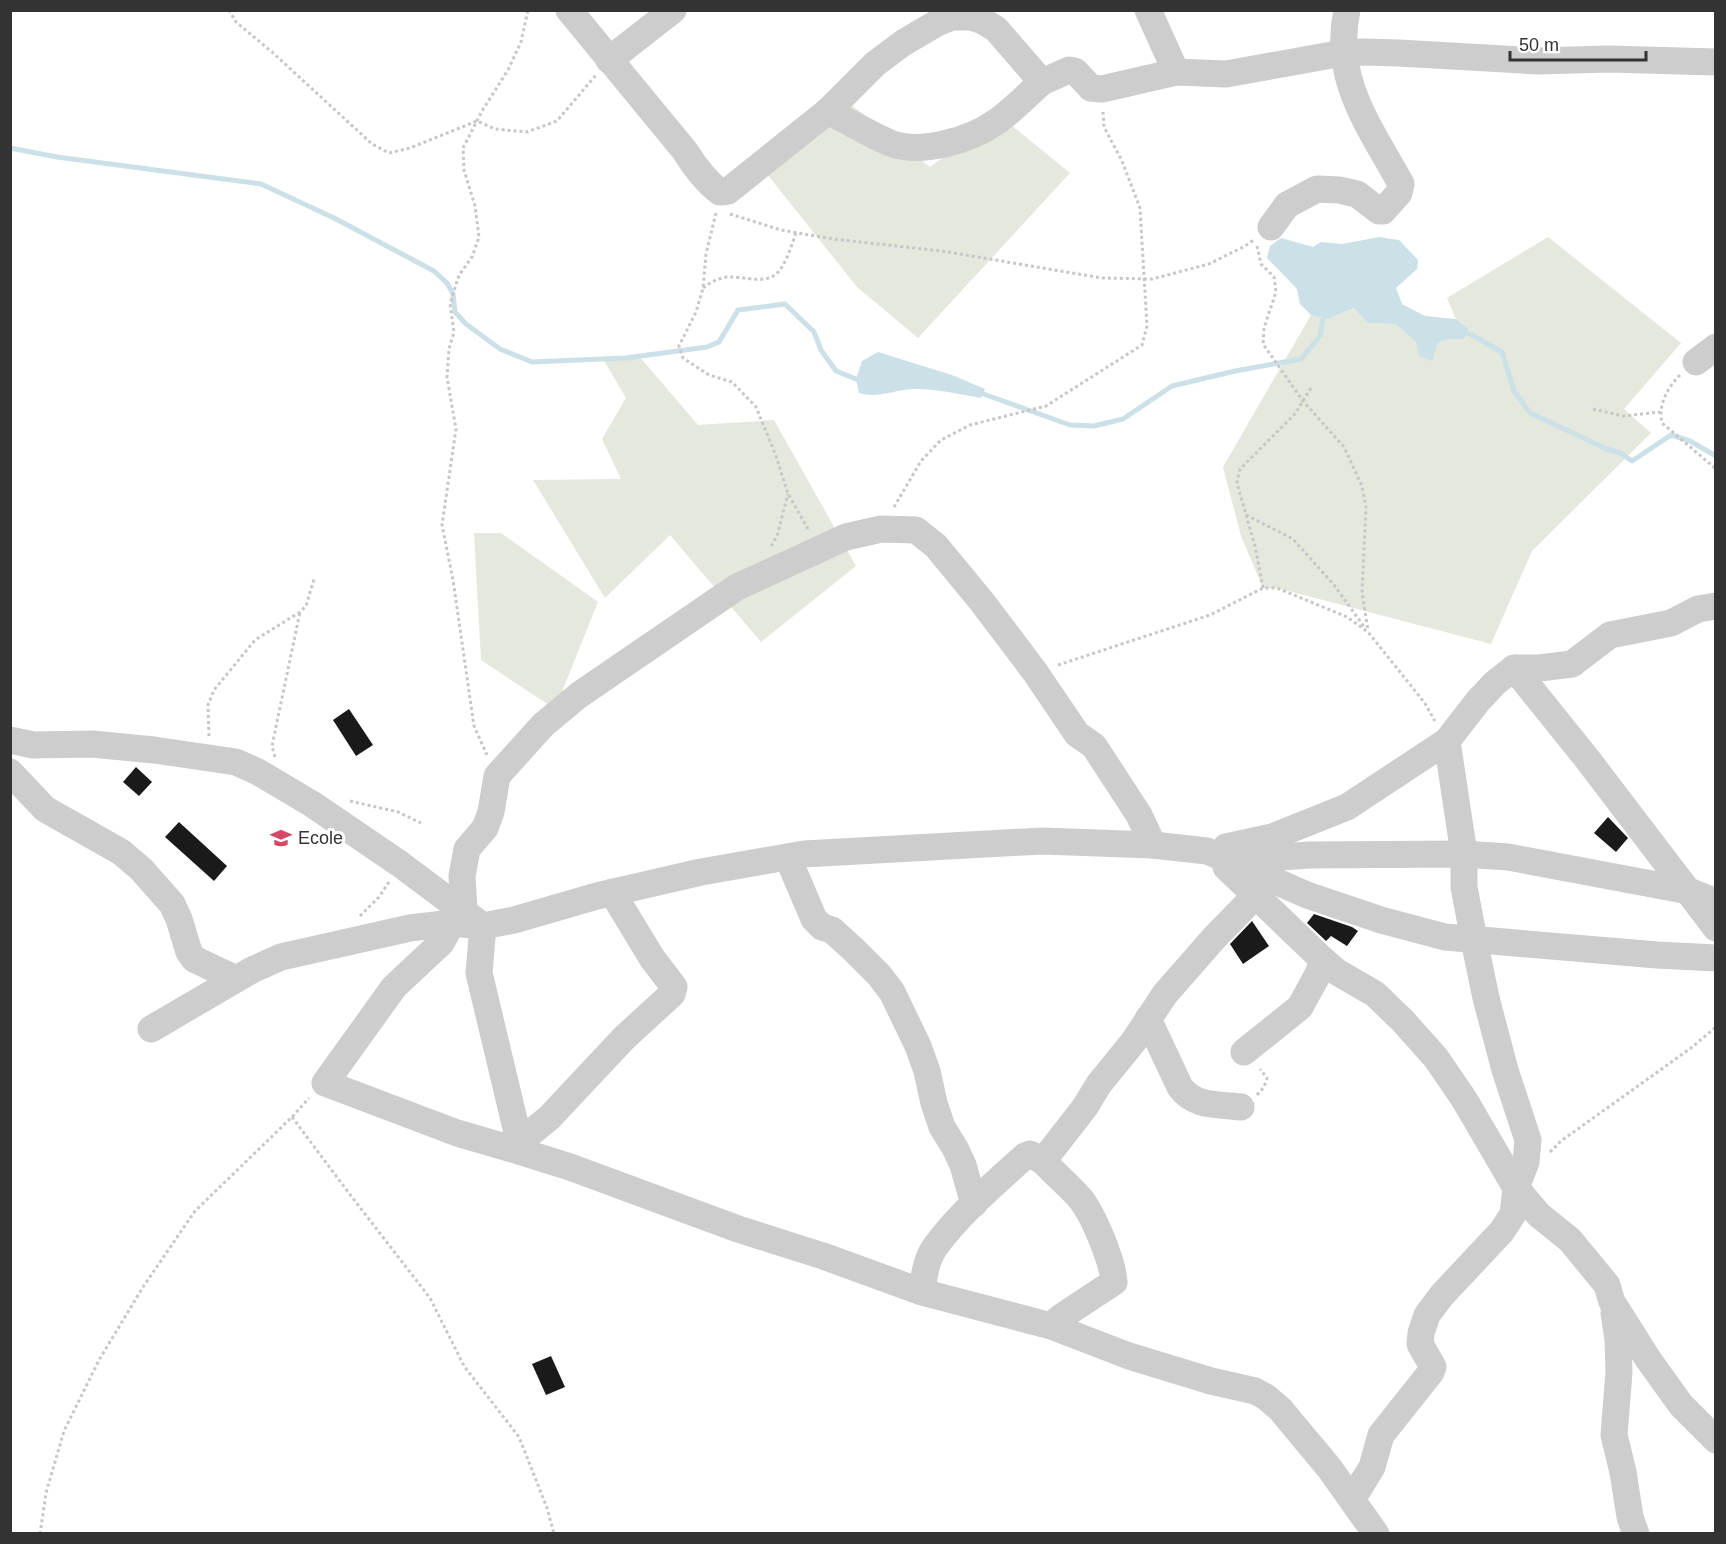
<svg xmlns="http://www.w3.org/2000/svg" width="1726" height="1544" font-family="Arial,sans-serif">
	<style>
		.green { fill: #e4e8dd }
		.water { fill: #cbe0e7 }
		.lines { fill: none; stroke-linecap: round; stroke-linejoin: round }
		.stream { stroke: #cbe0e7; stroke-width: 5 }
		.building { fill: #1a1a1a }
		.path { stroke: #c7c7c7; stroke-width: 3; stroke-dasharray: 3 3; stroke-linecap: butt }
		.minor { stroke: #cdcdcd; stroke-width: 27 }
		.labels { text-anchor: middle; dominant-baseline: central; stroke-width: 6; stroke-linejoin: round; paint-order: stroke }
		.poi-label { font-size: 18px; fill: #333; stroke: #fff; text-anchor: start }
	</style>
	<rect width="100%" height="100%" fill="#fff"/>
	<g class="green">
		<polygon points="834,91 930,167 1000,116 1070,173 918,338 857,287 755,159"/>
		<polygon points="1548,237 1681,343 1624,409 1651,433 1532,551 1491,644 1277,588 1263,588 1241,536 1223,467 1311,315 1328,319 1354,308 1367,323 1395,324 1416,342 1438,343 1449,339 1464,339 1469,329 1456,319 1447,298"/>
		<polygon points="639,356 698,425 774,420 856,566 761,642 670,535 605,598 533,480 621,479 602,439 626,398 603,359"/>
		<polygon points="474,533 501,533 598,602 555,709 481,660"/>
	</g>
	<g class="water">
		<polygon points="1379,237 1399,240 1418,260 1417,269 1396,288 1402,304 1425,316 1456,319 1469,329 1464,339 1449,339 1438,343 1432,361 1419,356 1416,342 1395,324 1367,323 1354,308 1328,319 1311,315 1300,304 1297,289 1267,258 1270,246 1281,238 1313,247 1321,242 1342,244"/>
		<path d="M878,352L952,375L985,389L981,398C959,394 937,389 915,389C896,389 878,399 859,393L856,379L862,361Z"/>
	</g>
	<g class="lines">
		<g class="stream">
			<polyline points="10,148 57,157 261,184 334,218 434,271 447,283 453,294 455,312 466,324 500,349 532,362 626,358 707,347 719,342 738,310 785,304 814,332 821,350 836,371 856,379 862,379"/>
			<polyline points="1463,332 1472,335 1502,352 1514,391 1530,413 1607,449 1620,453 1632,461 1671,435 1690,441 1716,456"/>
			<polyline points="978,392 1070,425 1094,426 1123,419 1172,386 1235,371 1301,359 1320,336 1324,313"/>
		</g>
	</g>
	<g class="building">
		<polygon points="349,709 373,745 356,756 333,720"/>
		<polygon points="136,767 152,782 139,796 123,782"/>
		<polygon points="1608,817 1628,838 1616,852 1594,833"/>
		<polygon points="179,822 227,866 214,881 165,837"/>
		<polygon points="1314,914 1352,927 1358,931 1347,946 1331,936 1326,941 1307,923"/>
		<polygon points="1252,921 1269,946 1243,964 1230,944"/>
		<polygon points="551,1356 565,1387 546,1395 532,1364"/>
	</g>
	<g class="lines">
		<g class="path">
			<polyline points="229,10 236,22 272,52 372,144 389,153 410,148 477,121 495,129 527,132 557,121 596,75"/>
			<polyline points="716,213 706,254 703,288 696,312 679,346 683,358 709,375 732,382 756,407 776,456 788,494 808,529"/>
			<polyline points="730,214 781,230 833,239 942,251 1102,278 1152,279 1209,264 1245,246 1255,239"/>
			<polyline points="1257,246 1261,264 1274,277 1276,292 1264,328 1263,344 1303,401 1344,447 1362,486 1366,507 1362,593 1368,630"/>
			<path d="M703,288C711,282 718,278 728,277C743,276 762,284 775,275C786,266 791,246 796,233"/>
			<path d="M1680,375C1667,388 1658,405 1662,423L1716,469"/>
			<polyline points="1593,409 1623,416 1660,412"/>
			<polyline points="894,507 921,461 941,440 970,425 1046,406 1142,345 1147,326 1140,208 1122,161 1104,127 1103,112"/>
			<polyline points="1246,515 1293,539 1334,585 1365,628"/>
			<polyline points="771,546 777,536 788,494"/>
			<polyline points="1263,588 1255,546 1237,483 1240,469 1294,415 1311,388"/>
			<polyline points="1058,665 1210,615 1263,588 1277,588 1347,617 1368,632 1424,702 1435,721"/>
			<polyline points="209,736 208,705 214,690 255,640 300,612 306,606 314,579"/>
			<polyline points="487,755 474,726 453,580 442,525 456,429 447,377 449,349 454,332 450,304 459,275 472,257 479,237 475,206 464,170 463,148 482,111 508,70 521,42 528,10"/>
			<polyline points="275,757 272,746 300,612"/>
			<polyline points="350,801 398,812 421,823"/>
			<polyline points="360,916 379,897 389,882"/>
			<polyline points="1257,1095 1264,1087 1267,1078 1260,1069"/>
			<polyline points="292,1117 348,1192 430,1298 464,1366 519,1437 547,1508 554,1534"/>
			<polyline points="1550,1152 1561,1141 1691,1048 1716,1027"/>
			<polyline points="40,1534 46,1493 64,1431 99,1360 143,1287 195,1211 292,1117 309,1098"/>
		</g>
		<g class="minor">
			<path d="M569,10L685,151C695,167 705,181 720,192L728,191L828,111L875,64L903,43L937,23L952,17H971L983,21L996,29L1042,82L1069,70L1075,71L1091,88L1102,89L1176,72L1226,74L1343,53L1364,52L1399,53L1538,61L1609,59L1716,62"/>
			<polyline points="1148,10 1176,72"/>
			<polyline points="609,60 673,10"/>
			<path d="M828,111C849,122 869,134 890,143C920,155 971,140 996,122C1012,111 1027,95 1042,82"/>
			<path d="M1271,227L1287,205L1317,189L1339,190L1357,194L1379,211H1383L1399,193L1401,184C1370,127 1332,79 1347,10"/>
			<polyline points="1696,362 1716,347"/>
			<polyline points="1514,668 1588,760 1716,928"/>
			<polyline points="10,740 33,745 92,744 154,750 236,762 258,772 312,804 400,864 483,926 514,920 597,896 701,872 804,854 1042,841 1153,845 1207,851 1307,895 1381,920 1445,937 1657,955 1716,958"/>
			<polyline points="10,772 45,809 121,852 141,869 172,904 179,919 189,952 194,959 236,979"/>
			<polyline points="1226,847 1272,837 1347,807 1447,741"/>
			<polyline points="788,858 814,919 822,927 832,930 853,949 879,975 892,992 918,1046 927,1071 934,1103 942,1127 955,1148 963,1165 974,1204"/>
			<polyline points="1234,858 1266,858 1309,855 1464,854 1508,857 1689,891 1716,902"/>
			<polyline points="1226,867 1323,960 1337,972 1375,994 1403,1021 1436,1058 1464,1099 1516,1188 1539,1215 1570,1240 1607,1285 1612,1302 1648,1359 1681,1405 1716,1440"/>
			<polyline points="464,910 462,876 467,849 485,828 491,812 497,776 543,725 579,695 737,587 846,537 881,529 916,530 936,546 983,603 1035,672 1077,734 1094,746 1139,815 1153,845"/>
			<polyline points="452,923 441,943 394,987 325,1083 457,1133 519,1151"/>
			<path d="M1148,1019L1180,1087C1194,1107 1218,1104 1241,1107"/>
			<path d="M151,1029L252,970L281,957L410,928L452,923L483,926L479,973L516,1128L519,1151L570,1167L738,1229L823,1256L922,1292L1051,1326L1061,1317L1114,1282C1113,1262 1093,1213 1079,1197C1068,1185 1055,1174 1043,1161"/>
			<polyline points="1244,1052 1300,1007 1318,974 1323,960"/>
			<polyline points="518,1143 549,1118 624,1038 672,994 674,987 652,958 612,892"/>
			<path d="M922,1292C924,1276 926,1260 935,1247C958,1215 995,1183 1025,1156L1030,1154L1043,1161L1085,1107L1099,1084L1134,1041L1165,994L1215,937L1256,895"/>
			<polyline points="1614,1313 1618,1339 1619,1372 1614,1435 1623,1472 1630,1517 1636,1534"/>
			<polyline points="1051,1326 1129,1356 1211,1381 1255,1391 1266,1397 1280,1409 1330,1469 1376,1534"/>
			<polyline points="1353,1498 1372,1467 1381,1435 1431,1372 1433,1367 1420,1344 1421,1333 1427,1315 1442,1295 1502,1231 1513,1214 1516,1188 1526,1162 1528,1140 1505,1070 1486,998 1474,940 1464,887 1464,854 1447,741 1478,701 1495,683 1514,668 1539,668 1572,664 1610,635 1671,623 1698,609 1716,606"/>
		</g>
	</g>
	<defs>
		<symbol id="school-bare" viewBox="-9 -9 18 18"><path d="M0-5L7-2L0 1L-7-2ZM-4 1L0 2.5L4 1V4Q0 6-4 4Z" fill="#d54966" stroke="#fff" stroke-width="2.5" paint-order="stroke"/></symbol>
	</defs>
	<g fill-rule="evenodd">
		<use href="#school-bare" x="266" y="823" width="30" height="30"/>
	</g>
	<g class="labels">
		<g class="poi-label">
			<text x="298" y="838">Ecole</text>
		</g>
	</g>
	<rect width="1726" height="1544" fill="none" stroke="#333333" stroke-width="24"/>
	<path d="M1510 51v9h136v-9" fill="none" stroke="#333333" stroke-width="3"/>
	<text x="1519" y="51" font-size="18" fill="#333333" stroke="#ffffff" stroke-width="4.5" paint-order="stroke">50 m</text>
</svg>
